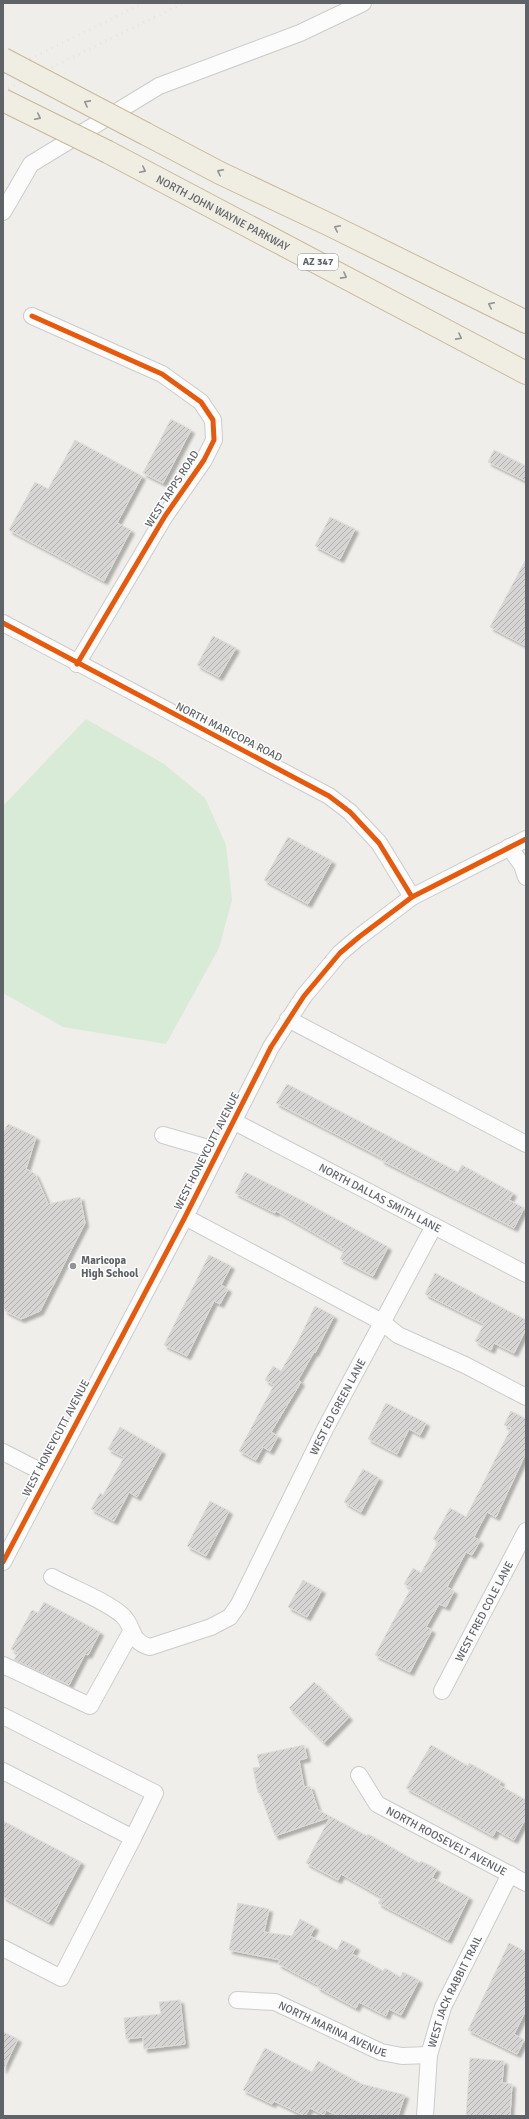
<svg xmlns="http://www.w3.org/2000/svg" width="529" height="2119" font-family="Signika,sans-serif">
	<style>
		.green { fill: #d8ebd6 }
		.building { fill: url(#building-hatch); stroke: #deddd9; filter: url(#shadow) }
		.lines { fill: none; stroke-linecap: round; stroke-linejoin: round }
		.minor-casing { stroke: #cbcccc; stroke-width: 18 }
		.highway-casing { stroke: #c8b996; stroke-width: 24 }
		.minor { stroke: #fdfcfc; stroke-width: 16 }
		.highway { stroke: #f0ede3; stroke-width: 22 }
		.rail { stroke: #e4e4e4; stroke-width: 3; stroke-dasharray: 1 5; stroke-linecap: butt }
		.highway-bridge-casing { stroke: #c8b996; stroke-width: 24; stroke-linecap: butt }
		.highway-bridge { stroke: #f0ede3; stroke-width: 22 }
		.cycleway-casing { stroke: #fff; stroke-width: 8 }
		.cycleway { stroke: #e8590c; stroke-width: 5 }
		.oneway { stroke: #929393 }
		.poi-dot { fill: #919496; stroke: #fff; stroke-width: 1.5 }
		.labels { text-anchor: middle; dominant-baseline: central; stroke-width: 3; stroke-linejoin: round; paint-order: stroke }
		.shield { fill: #fff; stroke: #8f9295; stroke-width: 1 }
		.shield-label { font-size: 10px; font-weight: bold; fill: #5f6368 }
		.street-label { font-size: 11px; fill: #5f6368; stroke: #fff }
		.poi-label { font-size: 11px; font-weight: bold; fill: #5f6368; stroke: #fff; text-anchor: start }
	</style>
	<defs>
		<pattern id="building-hatch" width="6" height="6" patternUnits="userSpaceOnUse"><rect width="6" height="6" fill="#d6d5d3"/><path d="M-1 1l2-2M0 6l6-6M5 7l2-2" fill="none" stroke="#b1b0af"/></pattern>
		<filter id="shadow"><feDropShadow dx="3.5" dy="3.5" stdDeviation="1" flood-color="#0004"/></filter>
	</defs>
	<rect width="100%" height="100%" fill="#efeeea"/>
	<polygon class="green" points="86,719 164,764 205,798 226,845 232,900 219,948 166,1044 63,1027 3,993 3,806"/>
	<g class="building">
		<polygon points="171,419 191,430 163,483 143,473"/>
		<polygon points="75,440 142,476 117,523 131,530 104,581 9,530 35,482 48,489"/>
		<polygon points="494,450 526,466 526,481 488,462"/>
		<polygon points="330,517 355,529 340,559 315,546"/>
		<polygon points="526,559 526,646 490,627"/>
		<polygon points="213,636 236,648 219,677 197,665"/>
		<polygon points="288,837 332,861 308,904 264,880"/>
		<polygon points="287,1084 458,1172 462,1165 513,1193 509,1200 524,1208 514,1228 381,1160 382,1158 276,1103"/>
		<polygon points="8,1124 36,1137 26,1169 35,1174 48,1204 80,1197 85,1223 40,1311 21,1319 5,1311 3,1299 3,1133"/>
		<polygon points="245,1172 301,1200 388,1247 373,1276 340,1259 344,1250 276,1211 275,1213 235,1193"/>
		<polygon points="209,1255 231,1266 221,1285 228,1289 220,1304 214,1301 187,1356 164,1345"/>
		<polygon points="435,1273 526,1320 526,1329 514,1353 494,1343 491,1350 475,1341 484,1324 425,1294"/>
		<polygon points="315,1306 334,1316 315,1353 314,1352 298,1380 301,1382 271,1432 278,1436 270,1451 263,1447 256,1460 239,1451 274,1385 265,1380 273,1366 281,1371 297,1343"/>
		<polygon points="386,1403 426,1423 420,1435 409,1429 397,1454 368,1439"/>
		<polygon points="511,1411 526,1419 526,1453 496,1517 487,1512 474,1537 480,1541 472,1555 466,1552 447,1587 454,1591 446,1607 439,1604 426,1627 432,1630 410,1672 375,1655 411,1588 404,1584 413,1568 421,1573 438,1542 433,1539 450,1508 466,1517 511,1428 504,1425"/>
		<polygon points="120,1427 162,1451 137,1497 129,1492 114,1521 91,1509 100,1493 103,1495 124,1457 108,1449"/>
		<polygon points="363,1469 379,1478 361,1512 344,1502"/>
		<polygon points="210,1501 229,1511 206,1556 187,1546"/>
		<polygon points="303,1580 322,1590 307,1617 288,1607"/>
		<polygon points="44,1602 100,1632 88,1655 85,1654 69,1685 14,1660 18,1653 11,1649 32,1610 38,1613"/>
		<polygon points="314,1682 349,1717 324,1743 289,1708"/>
		<polygon points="304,1745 307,1758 299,1760 304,1787 310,1786 318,1810 367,1836 368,1834 419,1863 421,1861 437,1869 432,1878 469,1897 448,1940 378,1903 382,1897 341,1874 338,1880 306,1863 330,1817 275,1836 260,1793 258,1793 253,1768 260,1767 257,1755"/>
		<polygon points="431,1745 468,1766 469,1763 501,1781 499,1785 526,1800 526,1818 514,1840 496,1830 493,1836 406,1788"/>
		<polygon points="3,1821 81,1862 49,1922 3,1897"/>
		<polygon points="238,1903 269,1909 264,1932 292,1936 300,1919 315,1927 310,1936 337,1950 342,1940 356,1947 352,1954 383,1971 385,1968 400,1977 403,1972 419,1980 401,2015 389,2009 386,2016 359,2002 356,2008 317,1987 318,1985 278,1964 280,1960 229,1950"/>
		<polygon points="509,1943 526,1952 526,2010 514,2034 524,2040 517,2054 468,2030"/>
		<polygon points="180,2000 185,2044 144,2049 143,2037 126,2039 124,2018 161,2014 159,2002"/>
		<polygon points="3,2032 18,2039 3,2070"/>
		<polygon points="265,2048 312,2072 318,2061 362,2084 405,2095 398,2116 339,2116 326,2110 324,2115 310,2108 305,2116 274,2101 272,2104 243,2090"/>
		<polygon points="470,2058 504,2061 502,2083 512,2084 510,2116 466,2116"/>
	</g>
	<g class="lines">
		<defs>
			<g id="minor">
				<polyline points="3,212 31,164 159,86 300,33 363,3"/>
				<polyline points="32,316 162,374 201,402 213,420 214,440 204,460 165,516 77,664"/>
				<polyline points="3,623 329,796 350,812 379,843 412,897"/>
				<polyline points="509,847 522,865 526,877"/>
				<polyline points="288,1019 526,1144"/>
				<path id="s1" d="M233,1121L526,1274"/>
				<polyline points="163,1135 218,1151"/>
				<polyline points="185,1217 382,1322 398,1335 465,1365 526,1397"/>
				<polyline points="3,1452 48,1475"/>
				<polyline points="3,1562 185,1217 271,1047 304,996 340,953 359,937 412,897 526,839"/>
				<path id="s2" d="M52,1577C72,1588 107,1601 123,1616C135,1628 129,1641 150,1647L211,1627L230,1617L239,1604L325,1429L434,1226"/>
				<polyline points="3,1665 90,1706 131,1632"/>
				<path id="s3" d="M442,1691L526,1531"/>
				<polyline points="3,1716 155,1793 133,1838"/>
				<polyline points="3,1771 133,1838 61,1978 3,1948"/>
				<path id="s4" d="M359,1775L377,1804L526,1883"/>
				<path id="s5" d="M237,2000L275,2002L381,2052L402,2056L429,2055"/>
				<path id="s6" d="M425,2116L429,2055L443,2007L510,1874"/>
			</g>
			<g id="highway">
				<polyline points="146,134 220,173 330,225 526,322"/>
				<path id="s7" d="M108,152L526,373"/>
			</g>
		</defs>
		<use href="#minor" class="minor-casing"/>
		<use href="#highway" class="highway-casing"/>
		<use href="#minor" class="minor"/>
		<use href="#highway" class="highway"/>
		<g class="rail">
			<polyline points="3,72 144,3"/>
			<polyline points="3,91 184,3"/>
		</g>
		<defs>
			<g id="highway-bridge">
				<polyline points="3,59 146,134"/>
				<polyline points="3,100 108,152"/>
			</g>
		</defs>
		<use href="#highway-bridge" class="highway-bridge-casing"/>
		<use href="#highway-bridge" class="highway-bridge"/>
		<defs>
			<g id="cycleway">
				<polyline points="32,316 162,374 201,402 213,420 214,440 204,460 165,516 77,664"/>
				<polyline points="3,623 329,796 350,812 379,843 412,897"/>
				<polyline points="3,1562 185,1217 271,1047 304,996 340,953 359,937 412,897 526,839"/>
			</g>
		</defs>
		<use href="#cycleway" class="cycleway-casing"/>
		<use href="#cycleway" class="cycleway"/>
	</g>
	<defs><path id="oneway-chevron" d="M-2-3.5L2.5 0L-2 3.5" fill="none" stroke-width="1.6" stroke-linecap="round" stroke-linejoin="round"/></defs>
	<g class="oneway">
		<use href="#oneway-chevron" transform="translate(87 103) rotate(-152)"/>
		<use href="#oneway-chevron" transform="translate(38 117) rotate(26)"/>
		<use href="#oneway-chevron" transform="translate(143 170) rotate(27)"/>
		<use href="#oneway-chevron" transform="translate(220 172) rotate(-153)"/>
		<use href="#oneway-chevron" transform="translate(337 228) rotate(-154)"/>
		<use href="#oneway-chevron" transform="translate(344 276) rotate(28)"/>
		<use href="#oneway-chevron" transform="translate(491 305) rotate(-154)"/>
		<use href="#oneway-chevron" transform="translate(459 337) rotate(28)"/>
	</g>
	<circle class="poi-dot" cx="73" cy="1266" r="4"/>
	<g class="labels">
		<rect class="shield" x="298" y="254" width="40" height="16" rx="3"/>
		<g class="shield-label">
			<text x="318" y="262">AZ 347</text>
		</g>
		<g class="street-label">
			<text stroke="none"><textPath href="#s7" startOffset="130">NORTH JOHN WAYNE PARKWAY</textPath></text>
			<text transform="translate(172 489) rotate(-57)">WEST TAPPS ROAD</text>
			<text transform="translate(229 732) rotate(27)">NORTH MARICOPA ROAD</text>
			<text transform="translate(207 1151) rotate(-63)">WEST HONEYCUTT AVENUE</text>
			<text stroke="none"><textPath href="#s1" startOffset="166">NORTH DALLAS SMITH LANE</textPath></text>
			<text stroke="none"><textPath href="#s2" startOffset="446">WEST ED GREEN LANE</textPath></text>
			<text transform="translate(56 1438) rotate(-62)">WEST HONEYCUTT AVENUE</text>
			<text stroke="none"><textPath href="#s3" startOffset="90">WEST FRED COLE LANE</textPath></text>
			<text stroke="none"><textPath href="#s4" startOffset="113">NORTH ROOSEVELT AVENUE</textPath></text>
			<text stroke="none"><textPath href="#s6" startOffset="130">WEST JACK RABBIT TRAIL</textPath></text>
			<text stroke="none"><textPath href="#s5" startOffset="102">NORTH MARINA AVENUE</textPath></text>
		</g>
		<g class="poi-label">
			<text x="81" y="1260">Maricopa<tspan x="81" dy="13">High School</tspan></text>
		</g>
	</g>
	<rect width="529" height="2119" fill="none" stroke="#5f6368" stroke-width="8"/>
</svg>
